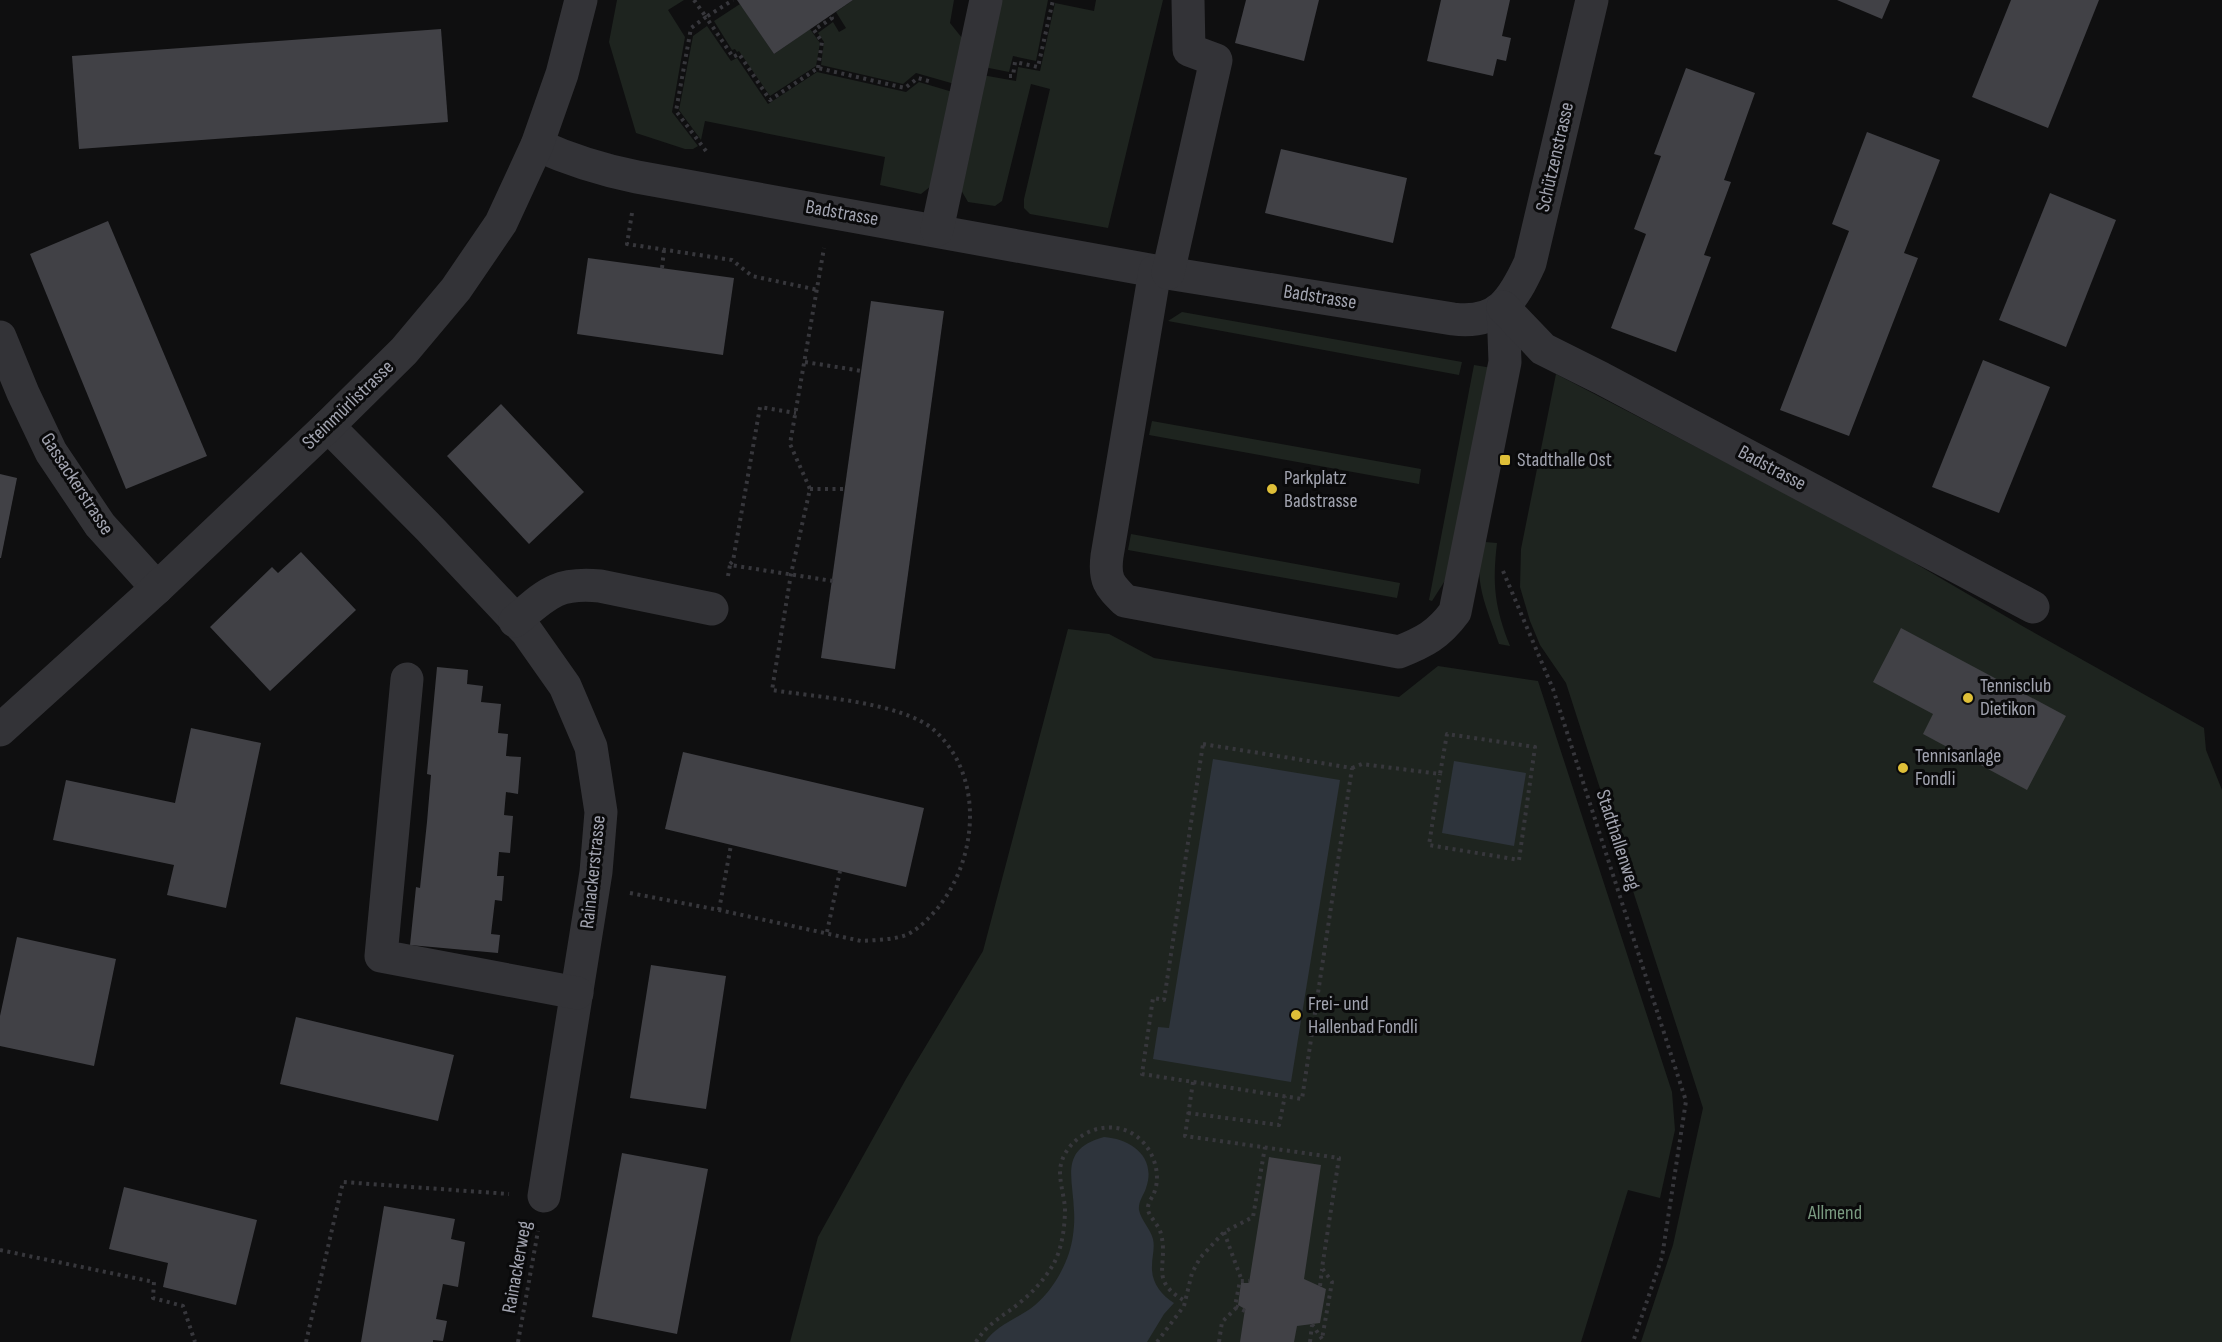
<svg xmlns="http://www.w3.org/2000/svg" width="2222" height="1342" font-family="'Sofia Sans Condensed',sans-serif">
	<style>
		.green { fill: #1e241f }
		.water { fill: #2e343c }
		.building { fill: #414146 }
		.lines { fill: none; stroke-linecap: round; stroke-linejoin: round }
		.path { stroke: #37373c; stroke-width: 4; stroke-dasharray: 3 4.5; stroke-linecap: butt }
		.minor { stroke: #333337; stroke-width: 33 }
		.poi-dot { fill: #dfbf38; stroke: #0a0a0b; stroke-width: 2 }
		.labels { text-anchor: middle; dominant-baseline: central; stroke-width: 6; stroke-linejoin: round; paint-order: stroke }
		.street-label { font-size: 20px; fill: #a2a4b0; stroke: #0a0a0b }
		.poi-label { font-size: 20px; fill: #a2a4b0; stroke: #0a0a0b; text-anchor: start }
		.park-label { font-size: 20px; fill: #7a9a80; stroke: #0a0a0b }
	</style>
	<rect width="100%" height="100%" fill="#0f0f10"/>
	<g class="green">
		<polygon points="617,0 684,0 668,10 685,37 672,112 698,146 693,149 685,149 636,133 609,42"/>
		<polygon points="853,0 954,0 950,23 966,43 958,85 916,73 903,84 821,65 824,42 818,33 833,22 839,32 846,28 836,12"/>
		<polygon points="1002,0 1048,0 1036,61 1013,56 1009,72 984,67"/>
		<polygon points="1096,0 1163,0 1108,228 1030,214 1024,208 1024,199 1050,89 1031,84 1002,201 995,206 968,202 961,190 982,75 1016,81 1018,67 1040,71 1055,3 1094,11"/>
		<polygon points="740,4 774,54 810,29 820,43 816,66 770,96 739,51 737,52 735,49 732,50 714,21"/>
		<polygon points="707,26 731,61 737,58 768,104 817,72 906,92 919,82 956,93 931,186 921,194 880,185 885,157 705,121 701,140 679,110 693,36"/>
		<polygon points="1182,312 1462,362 1459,375 1168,321"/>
		<polygon points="1474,365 1492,368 1446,579 1432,601 1429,600"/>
		<polygon points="1556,374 1877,541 2024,627 2204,728 2206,750 2222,790 2222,1342 1641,1342 1673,1245 1703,1108 1566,683 1540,645 1530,621 1520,587 1521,549"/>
		<polygon points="1152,421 1421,469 1419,484 1149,435"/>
		<polygon points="1131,534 1400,583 1397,598 1128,550"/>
		<path d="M1485,542L1497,543C1492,585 1495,608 1510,646L1499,644C1488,610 1470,577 1485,542Z"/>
		<polygon points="1068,629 1109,634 1154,658 1399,697 1438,666 1538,681 1672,1092 1675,1130 1660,1198 1628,1190 1581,1342 790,1342 818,1237 906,1079 983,951"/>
	</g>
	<g class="water">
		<polygon points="1213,759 1340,780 1291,1082 1153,1059 1158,1027 1169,1028"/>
		<polygon points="1454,761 1526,773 1514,846 1442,833"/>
		<path d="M1104,1137C1131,1139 1157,1157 1146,1188C1144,1195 1138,1201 1139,1210C1141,1220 1150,1228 1153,1239C1155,1249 1152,1256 1152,1266C1151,1282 1161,1295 1174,1303L1164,1314L1147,1342H985C995,1327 1015,1319 1030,1309C1048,1296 1062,1274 1069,1253C1073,1241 1075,1224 1074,1211C1073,1177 1059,1149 1104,1137Z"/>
	</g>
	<g class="building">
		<polygon points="737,0 853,0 774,54"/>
		<polygon points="1246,0 1319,0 1304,61 1235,43"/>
		<polygon points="1441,0 1510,0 1502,36 1511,38 1506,61 1497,59 1493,76 1427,61"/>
		<polygon points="1837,0 1890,0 1882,19"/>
		<polygon points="2011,0 2099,0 2048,128 1972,97"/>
		<polygon points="441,29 448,122 79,149 72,56"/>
		<polygon points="1686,68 1755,93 1724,180 1731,182 1704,255 1711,257 1676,352 1611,328 1646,234 1634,229 1661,156 1654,154"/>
		<polygon points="1867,132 1940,160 1904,253 1918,258 1849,436 1780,410 1849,231 1832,224"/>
		<polygon points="1281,149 1407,178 1393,243 1265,213"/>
		<polygon points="2050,193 2116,220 2066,347 1999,320"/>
		<polygon points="108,221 207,456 126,489 30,254"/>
		<polygon points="588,258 734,278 723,355 577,334"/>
		<polygon points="871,301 944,311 895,669 821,658"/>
		<polygon points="1983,360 2050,387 1999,513 1932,487"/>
		<polygon points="501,404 584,492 529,544 447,456"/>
		<polygon points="0,474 17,478 1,558 0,558"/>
		<polygon points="301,552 356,610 270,691 210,627 272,567 278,573"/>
		<polygon points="1901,628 2066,716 2027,790 1923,734 1933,714 1873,682"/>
		<polygon points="437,667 468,670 467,684 483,686 481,702 501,704 498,733 508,734 506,756 521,757 518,794 506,792 504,815 513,816 510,853 499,852 497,876 504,876 502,901 495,900 491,934 500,935 498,953 410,945 416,887 420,888 427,822 431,775 427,774"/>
		<polygon points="191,728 261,743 226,908 167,895 174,865 53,840 66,780 175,803"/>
		<polygon points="683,752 924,808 906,887 665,829"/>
		<polygon points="17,937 116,959 94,1066 0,1046 0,1016"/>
		<polygon points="651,965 726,976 706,1109 630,1098"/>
		<polygon points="296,1017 454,1055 438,1121 280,1084"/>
		<polygon points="622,1153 708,1169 677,1334 592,1317"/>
		<polygon points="1269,1157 1321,1165 1304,1279 1326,1289 1320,1323 1297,1326 1294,1342 1240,1342 1245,1309 1238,1305 1241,1283 1249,1283"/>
		<polygon points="124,1187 257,1220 236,1305 163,1287 168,1263 109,1249"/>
		<polygon points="384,1206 455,1219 451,1239 465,1242 458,1287 443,1284 436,1319 447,1321 443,1341 433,1340 433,1342 361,1342"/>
	</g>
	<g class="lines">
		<g class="path">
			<polyline points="694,0 706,17 733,0"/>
			<polyline points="818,68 822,42 814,30 832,18 830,15"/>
			<polyline points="1009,76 1013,76 1015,62 1038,67 1053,0"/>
			<polyline points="706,151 676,111 691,28 706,17 733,57 739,54 770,100 818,68 905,88 918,78 932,82"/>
			<polyline points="632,213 627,244 732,260 752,276 818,290"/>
			<polyline points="662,268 664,250"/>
			<polyline points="805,362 862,371"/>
			<polyline points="810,489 846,489"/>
			<polyline points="730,564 733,561 760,407 796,413"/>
			<polyline points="1503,571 1553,689 1686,1101 1662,1257 1633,1342"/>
			<polyline points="728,576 730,565 833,581"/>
			<polygon points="1203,744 1352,768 1302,1099 1142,1074 1153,998 1164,1000"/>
			<polyline points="1352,768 1362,764 1440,774 1447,734 1535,747 1519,860 1429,845 1440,774"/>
			<path d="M630,893L719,910L861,941C876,940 892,940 906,935C919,929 928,919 937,909C978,859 985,776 934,730C902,702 815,697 772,690L791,574L810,489L790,444L824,248"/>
			<polyline points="719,910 731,845"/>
			<polyline points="827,932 840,871"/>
			<polyline points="1193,1082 1185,1136 1339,1158 1322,1268 1332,1282 1322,1339"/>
			<polyline points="1188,1113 1279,1125 1285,1096"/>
			<polyline points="1224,1232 1242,1281"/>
			<polyline points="0,1250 154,1282 153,1298 183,1306 195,1342"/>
			<polyline points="1320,1286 1322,1269"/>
			<polyline points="1245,1311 1235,1306 1240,1281 1249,1281"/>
			<polyline points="1312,1324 1322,1339 1322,1342"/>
			<polyline points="306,1342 343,1182 509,1194"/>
			<polyline points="518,1342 538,1231"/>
			<path d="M976,1342C988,1322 1006,1315 1023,1300C1035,1290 1045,1278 1053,1265C1062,1249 1065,1227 1065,1208C1064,1196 1060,1184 1060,1171C1061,1151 1078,1134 1097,1129C1110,1126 1124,1127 1136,1136C1153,1148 1162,1174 1154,1193C1152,1198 1147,1204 1148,1210C1150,1218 1159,1225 1161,1234C1169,1265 1148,1280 1185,1301"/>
			<polyline points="1157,1342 1184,1306 1192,1273 1200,1258 1224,1232 1253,1217 1265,1147"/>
			<polyline points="1219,1342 1222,1322 1237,1307"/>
			<polyline points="1310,1342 1312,1325"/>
		</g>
		<g class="minor">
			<path d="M537,145C570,160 602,170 637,177L1155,271L1453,319C1498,325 1513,300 1530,263L1592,0"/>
			<polyline points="937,230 986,0"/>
			<path d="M1155,271L1107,556C1104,580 1109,585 1125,601L1399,652C1424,642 1438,635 1455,612L1505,362L1503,307"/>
			<polyline points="1168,273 1216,60 1189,50 1188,0"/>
			<polyline points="1503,307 1543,349 1601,378 2033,607"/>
			<polyline points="0,337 23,393 51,452 100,525 157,588"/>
			<polyline points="328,426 430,529 527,632 565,686 591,747 601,812 596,872 544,1196"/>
			<path d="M515,621C547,594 556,582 600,586L712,609"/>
			<polyline points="407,679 381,956 577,993"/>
			<polyline points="0,730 157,588 328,426 404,351 456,289 501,223 537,145 562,74 581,0"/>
		</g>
	</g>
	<g class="poi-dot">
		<rect x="1499" y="454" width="12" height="12" rx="3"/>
		<circle cx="1272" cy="489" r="6"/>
		<circle cx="1968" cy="698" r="6"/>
		<circle cx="1903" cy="768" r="6"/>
		<circle cx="1296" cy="1015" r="6"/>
	</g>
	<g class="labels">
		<g class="street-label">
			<text transform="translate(1555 157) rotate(-77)">Schützenstrasse</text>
			<text transform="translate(842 213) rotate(10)">Badstrasse</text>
			<text transform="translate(1320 297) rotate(9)">Badstrasse</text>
			<text transform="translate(348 405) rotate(-44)">Steinmürlistrasse</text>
			<text transform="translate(1772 468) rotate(28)">Badstrasse</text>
			<text transform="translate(77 484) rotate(57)">Gassackerstrasse</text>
			<text transform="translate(1618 840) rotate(72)">Stadthallenweg</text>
			<text transform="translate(593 872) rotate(-84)">Rainackerstrasse</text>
			<text transform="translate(517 1267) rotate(-80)">Rainackerweg</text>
		</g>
		<g class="poi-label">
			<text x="1517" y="460">Stadthalle Ost</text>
			<text x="1284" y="478">Parkplatz<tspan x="1284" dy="23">Badstrasse</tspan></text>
			<text x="1980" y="686">Tennisclub<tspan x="1980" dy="23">Dietikon</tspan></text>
			<text x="1915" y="756">Tennisanlage<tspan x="1915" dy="23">Fondli</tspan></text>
			<text x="1308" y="1004">Frei- und<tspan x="1308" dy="23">Hallenbad Fondli</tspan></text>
		</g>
		<g class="park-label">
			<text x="1835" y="1213">Allmend</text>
		</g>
	</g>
</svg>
